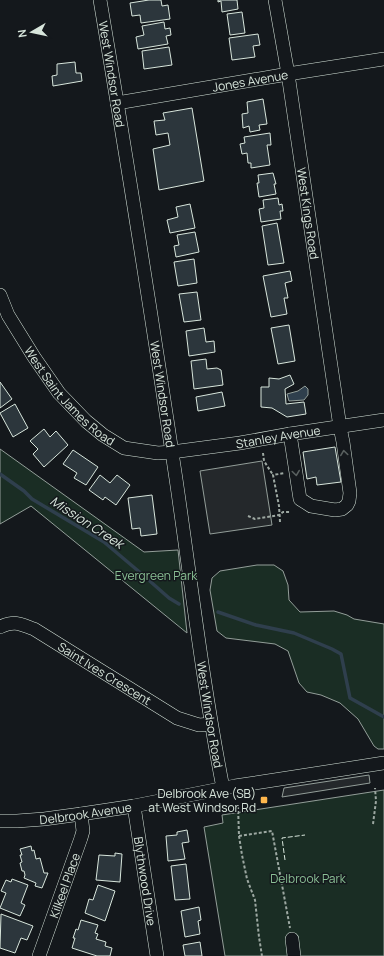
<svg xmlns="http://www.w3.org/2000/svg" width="384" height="956" font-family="Manrope,sans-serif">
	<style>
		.green { fill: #1a2d24; stroke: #939e99 }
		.parking { fill: #24282b; stroke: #939e99 }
		.water { fill: #2f3f4d; stroke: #939e99 }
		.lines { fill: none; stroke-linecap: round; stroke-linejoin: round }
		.stream { stroke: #2f3f4d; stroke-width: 3.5 }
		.building { fill: #2c363c; stroke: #d8e6dc }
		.minor-casing { stroke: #d8e6dc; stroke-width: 14 }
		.path { stroke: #9da8a2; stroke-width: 2; stroke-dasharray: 3 2; stroke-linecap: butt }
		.minor { stroke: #14181c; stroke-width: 13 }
		.fence { stroke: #d8e6dc; stroke-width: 1; stroke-dasharray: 5 2; stroke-linecap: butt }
		.oneway { stroke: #59605f }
		.poi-dot { fill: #ffb74d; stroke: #14181c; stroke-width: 1.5 }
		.labels { text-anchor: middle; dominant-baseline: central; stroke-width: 3; stroke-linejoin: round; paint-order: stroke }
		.street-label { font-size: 12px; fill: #d8e6dc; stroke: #14181c }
		.park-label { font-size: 12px; fill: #8ac095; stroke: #14181c }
		.poi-label { font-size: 12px; fill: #d8e6dc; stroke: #14181c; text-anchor: end }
		.water-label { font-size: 13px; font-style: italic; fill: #d8e6dc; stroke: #14181c }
	</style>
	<rect width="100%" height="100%" fill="#14181c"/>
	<g class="green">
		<polygon points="0,449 144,552 178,550 187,633 31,506 0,524"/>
		<polygon points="257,565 274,565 283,571 288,585 289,600 300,612 334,611 347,615 354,619 384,624 384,749 378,749 374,746 358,719 340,703 321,695 307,692 299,683 288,651 275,644 226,638 217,631 210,590 212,578 220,571"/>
		<polygon points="384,790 384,956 225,956 204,827 223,823 222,815"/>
	</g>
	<g class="parking">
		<polygon points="262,461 272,525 210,534 200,471"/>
		<polygon points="369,775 370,783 282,797 284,788"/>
	</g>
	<polygon class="water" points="305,386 308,389 308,395 304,400 289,401 287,394 298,391"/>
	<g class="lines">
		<g class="stream">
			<polyline points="0,474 24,491 32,499 104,542 143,575 169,598 179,604"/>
			<polyline points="218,612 256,625 294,633 332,649 341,654 350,698 384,717"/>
		</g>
	</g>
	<g class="building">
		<polygon points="149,0 161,0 162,6 168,5 170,19 141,23 140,15 132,16 130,3"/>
		<polygon points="218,0 237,0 238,9 222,12 221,1 218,2"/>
		<polygon points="242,12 245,33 230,35 227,14"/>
		<polygon points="164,22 165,29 170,28 171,35 166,36 168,44 138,49 136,37 144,35 142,26"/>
		<polygon points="258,34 260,45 253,46 255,57 232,60 229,38"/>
		<polygon points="169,47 172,65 144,69 142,51"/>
		<polygon points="75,62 76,73 81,73 82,81 53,86 52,76 57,75 57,64"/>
		<polygon points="263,99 267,124 259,125 260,130 250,132 249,126 243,128 242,114 248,113 247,102"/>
		<polygon points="192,108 204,181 159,190 153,149 170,145 168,133 156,135 154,121 165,120 163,113"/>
		<polygon points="270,133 271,145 267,145 270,165 251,168 251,163 248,163 247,153 242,154 240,144 245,143 244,137"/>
		<polygon points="273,173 276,184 274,184 276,194 259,197 257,183 259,183 258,175"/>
		<polygon points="278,198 279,205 282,204 283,211 280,211 281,219 261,222 259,209 264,208 263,200"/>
		<polygon points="190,204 195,228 170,233 167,220 178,217 176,207"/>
		<polygon points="277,223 284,263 268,265 262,226"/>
		<polygon points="195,232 199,252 176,257 174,246 179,245 177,235"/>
		<polygon points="194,259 197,283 178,286 174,262"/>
		<polygon points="290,271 292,281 285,283 288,298 284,298 287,314 271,317 263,276"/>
		<polygon points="197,292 201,320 184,322 179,294"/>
		<polygon points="289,325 295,361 278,364 271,328"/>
		<polygon points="204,328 206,342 214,341 215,352 189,356 186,331"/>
		<polygon points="206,359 207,369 217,368 221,370 223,385 194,389 191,361"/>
		<polygon points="290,375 294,384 285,389 286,404 304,402 306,414 287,417 272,408 261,407 261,387 269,387 269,378 279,379"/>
		<polygon points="0,382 12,399 0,408"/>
		<polygon points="222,392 225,406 198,411 196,397"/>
		<polygon points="15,404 28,428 13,437 0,413"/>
		<polygon points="44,429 50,437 56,431 68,445 44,467 33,454 38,449 30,441"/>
		<polygon points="335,447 341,482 317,485 316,477 307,479 303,452"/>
		<polygon points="73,450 98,467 86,485 74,478 77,473 63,464"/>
		<polygon points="100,475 110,483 117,475 130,485 116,505 105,497 103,500 89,490"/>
		<polygon points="152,495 157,534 141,536 140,528 132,529 128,498"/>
		<polygon points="187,830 189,842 182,843 185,859 168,861 166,836 177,835 177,832"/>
		<polygon points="31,846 32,851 34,850 36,859 40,858 44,873 48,873 42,888 35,886 36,883 24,878 25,875 24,871 22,871 20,863 22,862 20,855 22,855 20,849"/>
		<polygon points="115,853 122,854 120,882 96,880 99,855 115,856"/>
		<polygon points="186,864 190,899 175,900 171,866"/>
		<polygon points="12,879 28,885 21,903 25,905 20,916 0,908 6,893 1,891 6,880 11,882"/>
		<polygon points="98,885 115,891 105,921 85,913 89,899 93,900"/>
		<polygon points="199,907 201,920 198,921 200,934 185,937 181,911"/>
		<polygon points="1,914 33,926 27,940 21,938 15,953 0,948"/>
		<polygon points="81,920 98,925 95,933 98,934 96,939 106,942 105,946 112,948 110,956 97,956 72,948 75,938 73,938 76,929 78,930"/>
		<polygon points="200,942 202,956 185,956 183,945"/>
	</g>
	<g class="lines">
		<defs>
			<g id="minor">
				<path id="s1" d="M100,0C127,159 152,319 176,479C191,582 203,685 223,788"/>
				<path id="s2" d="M275,0L288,74L340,427L343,442L350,493L349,501L347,505L342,509L335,510L311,506L300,499L290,434"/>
				<path id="s3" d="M117,103L288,74L384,59"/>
				<path id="s4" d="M0,295L8,315L34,357L59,393L86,421L103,435L124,448L158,453L172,452L240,443L290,434L384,420"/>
				<path id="s5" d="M0,627C15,620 20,624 34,629L177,718L199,725L211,724"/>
				<path id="s6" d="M134,806L157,956"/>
				<path id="s7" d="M0,821H17L44,819L81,814L134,806L235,786L384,763"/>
				<polyline points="292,939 294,956"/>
				<path id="s8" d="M39,956L81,838L83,831L81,814"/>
			</g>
		</defs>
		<use href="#minor" class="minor-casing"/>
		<g class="path">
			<polyline points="263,453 264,461 273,475"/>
			<polyline points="248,516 255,519 279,515 283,512 291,512"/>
			<polyline points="280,522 279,506 273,475 285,473"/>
			<polyline points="238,806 239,836 242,855 247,879 255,900 259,937 262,956"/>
			<polyline points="373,824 376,801 375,788"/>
			<polyline points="239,836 272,831 290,928"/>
		</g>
		<use href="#minor" class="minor"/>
		<polyline class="fence" points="285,860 282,838 305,835"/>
	</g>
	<defs><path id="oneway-chevron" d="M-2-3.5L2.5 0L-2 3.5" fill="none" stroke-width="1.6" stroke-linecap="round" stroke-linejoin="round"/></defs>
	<g class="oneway">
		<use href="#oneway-chevron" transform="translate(344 453) rotate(-98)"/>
		<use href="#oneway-chevron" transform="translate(296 473) rotate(82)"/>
	</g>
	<rect class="poi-dot" x="260" y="796" width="8" height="8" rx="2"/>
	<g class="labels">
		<g class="street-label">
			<text stroke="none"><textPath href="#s1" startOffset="75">West Windsor Road</textPath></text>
			<text stroke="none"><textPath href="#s3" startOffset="135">Jones Avenue</textPath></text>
			<text stroke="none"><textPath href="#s2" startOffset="216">West Kings Road</textPath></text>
			<text stroke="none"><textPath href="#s4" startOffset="124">West Saint James Road</textPath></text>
			<text stroke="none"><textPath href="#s1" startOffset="399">West Windsor Road</textPath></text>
			<text stroke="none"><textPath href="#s4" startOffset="356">Stanley Avenue</textPath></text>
			<text stroke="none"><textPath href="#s5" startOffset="119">Saint Ives Crescent</textPath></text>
			<text stroke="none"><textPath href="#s1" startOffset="723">West Windsor Road</textPath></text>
			<text stroke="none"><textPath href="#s7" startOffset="86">Delbrook Avenue</textPath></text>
			<text stroke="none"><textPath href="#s6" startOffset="76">Blythwood Drive</textPath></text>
			<text stroke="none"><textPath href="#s8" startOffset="75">Kilkeel Place</textPath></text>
		</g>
		<g class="park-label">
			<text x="156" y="575">Evergreen Park</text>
			<text x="308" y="878">Delbrook Park</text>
		</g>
		<g class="poi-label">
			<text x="256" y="793">Delbrook Ave (SB)<tspan x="256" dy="14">at West Windsor Rd</tspan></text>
		</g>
		<g class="water-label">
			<text transform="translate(87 522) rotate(33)">Mission Creek</text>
		</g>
	</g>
	<g transform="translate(32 32) rotate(261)" stroke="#14181c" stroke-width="3" paint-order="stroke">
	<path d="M0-3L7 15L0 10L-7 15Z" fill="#d8e6dc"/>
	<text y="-6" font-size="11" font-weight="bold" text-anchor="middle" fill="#d8e6dc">N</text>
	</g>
</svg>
